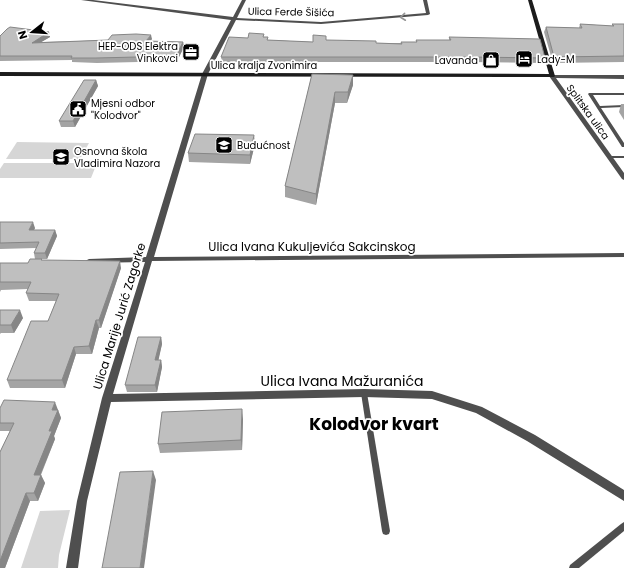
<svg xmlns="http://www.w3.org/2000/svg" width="624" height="568" font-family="Poppins,sans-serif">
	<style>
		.green { fill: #d6d6d6 }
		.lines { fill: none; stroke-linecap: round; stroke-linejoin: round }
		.lane { fill: #4f4f4f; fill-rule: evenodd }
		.street { fill: #4f4f4f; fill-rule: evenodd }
		.secondary { fill: #1c1c1c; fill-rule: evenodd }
		.wall { fill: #a4a4a4 }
		.shaded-wall { fill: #868686 }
		.building { fill: #bfbfbf; stroke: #868686 }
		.oneway { stroke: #959595 }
		.labels { text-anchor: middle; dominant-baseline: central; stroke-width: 3.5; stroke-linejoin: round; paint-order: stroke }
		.far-street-label { font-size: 10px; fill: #000; stroke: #fff }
		.far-poi-label { font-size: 10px; fill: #000; stroke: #fff; text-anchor: start }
		.street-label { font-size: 12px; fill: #000; stroke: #fff }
		.near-street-label { font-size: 14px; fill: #000; stroke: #fff }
		.near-quarter-label { font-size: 17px; font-weight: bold; fill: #000; stroke: #fff }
	</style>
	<rect width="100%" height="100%" fill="#fff"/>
	<g class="green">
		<polygon points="17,142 89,143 80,159 6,159"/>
		<polygon points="4,163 97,163 91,178 0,178 0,169"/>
		<polygon points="70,510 59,555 58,568 21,568 40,511"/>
	</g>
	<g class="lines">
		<g class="lane">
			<polygon points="589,93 624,93 624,95 593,95 600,106 624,105 624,107 601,108 624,143 624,147 622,147 588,94"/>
			<polygon points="608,156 624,156 624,158 610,158 608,157"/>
			<polygon points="362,391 366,391 367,393 390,531 389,534 386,535 383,534 382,531 361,393"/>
			<polygon points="624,522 624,531 579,568 569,568 570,565 621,524"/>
		</g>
		<g class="street">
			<polygon points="81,0 93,0 233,17 242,0 246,0 237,18 321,22 426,13 423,0 427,0 430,14 428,15 321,24 236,20 208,74 154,257 624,253 624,257 152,261 113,394 364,389 432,391 482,407 535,435 624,490 624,501 527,441 476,413 432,399 364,397 111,402 87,501 78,568 66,568 77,501 102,398 145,262 89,263 85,261 89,259 146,257 202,74 231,20"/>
			<polygon points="550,75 624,75 624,79 556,78 624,173 624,180 622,179 549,76"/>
		</g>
		<polygon class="secondary" points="528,0 532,0 555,76 554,77 0,76 0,72 549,74"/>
	</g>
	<g class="wall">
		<polygon points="580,24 612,26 612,24 624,24 624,62 553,63 544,32 546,27 579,28"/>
		<polygon points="49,32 50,37 41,42 152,39 150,41 183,42 184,47 177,61 139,59 138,62 97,63 72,62 72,60 0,61 0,36"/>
		<polygon points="264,37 268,40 313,42 326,40 376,43 401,43 401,42 416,42 416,40 449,40 449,37 545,58 544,63 469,62 222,62 221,57 248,38"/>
		<polygon points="312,74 353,75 353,85 347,103 335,103 316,205 285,197 285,186"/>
		<polygon points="96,80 98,86 75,127 61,127 59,121"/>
		<polygon points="621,104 624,104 624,120 619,112"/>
		<polygon points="255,144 250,164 189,162 188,153"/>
		<polygon points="0,222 35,228 34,230 55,230 57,236 47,259 42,259 42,260 121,268 101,328 99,328 92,354 76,354 65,388 10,388 7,380 48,321 56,301 29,301 26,293 28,289 1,290 0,292 0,263 28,263 35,259 34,253 36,248 0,249"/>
		<polygon points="0,310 23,318 14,333 1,333 0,334"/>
		<polygon points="161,337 162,344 158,360 161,360 162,367 157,392 127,392 125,385"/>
		<polygon points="0,408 58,410 61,418 54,436 55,439 41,475 45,483 38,501 30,501 5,568 0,568 0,452 10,431 0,431"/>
		<polygon points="243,419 242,450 160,453 158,444"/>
	</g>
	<g class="shaded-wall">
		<polygon points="49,32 50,37 33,47 32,43"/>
		<polygon points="151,35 152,39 147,45 146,41"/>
		<polygon points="183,42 184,47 177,61 176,56"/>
		<polygon points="138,55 139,59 138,62 137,57"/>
		<polygon points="353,75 353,85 347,103 348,92"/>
		<polygon points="96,80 98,86 75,127 73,121"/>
		<polygon points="335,92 335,103 316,205 316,194"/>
		<polygon points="254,135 255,144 250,164 250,155"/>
		<polygon points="33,222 35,228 31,236 29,230"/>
		<polygon points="55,230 57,236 47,259 45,253"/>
		<polygon points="120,261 121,268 101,328 99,320"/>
		<polygon points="20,310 23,318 14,333 11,325"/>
		<polygon points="96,320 99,328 92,354 89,346"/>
		<polygon points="161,337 162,344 157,367 155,360"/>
		<polygon points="74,347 76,354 65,388 62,380"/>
		<polygon points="161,360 162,367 157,392 155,385"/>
		<polygon points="55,402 61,418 54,436 55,439 37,483 34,475 49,431 52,410"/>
		<polygon points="242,409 243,419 242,450 241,440"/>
		<polygon points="153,471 156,480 144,568 140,568"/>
		<polygon points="41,475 45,483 38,501 34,493"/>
		<polygon points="26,493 30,501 5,568 0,568 0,561"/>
	</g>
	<g class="building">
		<polygon points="580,24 614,26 612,24 624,24 624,56 554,57 546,27 582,28"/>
		<polygon points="10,27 49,32 32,43 108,40 112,35 136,34 151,35 146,41 183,42 176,56 138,55 137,57 96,58 71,58 72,56 0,56 0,36 7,29"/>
		<polygon points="249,33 264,34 263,37 268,37 267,40 313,42 313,35 326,36 326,40 376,41 376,43 402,44 401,42 417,42 416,40 451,40 449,37 540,39 545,58 470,57 221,57 229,37 248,38"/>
		<polygon points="312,74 353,75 348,92 335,92 316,194 285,186"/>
		<polygon points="84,80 96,80 73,121 59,121"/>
		<polygon points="195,134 254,135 250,155 188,153"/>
		<polygon points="0,222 33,222 29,230 55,230 45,253 34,253 39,242 0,243"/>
		<polygon points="30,259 42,259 41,260 120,261 99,320 96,320 89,346 74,347 62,380 7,380 31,321 48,321 59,294 26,293 31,282 0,282 0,263 28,263"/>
		<polygon points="0,310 20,310 11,325 0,325"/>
		<polygon points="138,337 161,337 155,360 161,360 155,385 125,385"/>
		<polygon points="4,400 55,402 52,410 58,410 49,431 52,431 34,475 41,475 34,493 26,493 0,561 0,452 14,423 0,423 0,408"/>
		<polygon points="242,409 241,440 158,444 162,412"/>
		<polygon points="153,471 140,568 102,568 120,472"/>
	</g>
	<defs><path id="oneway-chevron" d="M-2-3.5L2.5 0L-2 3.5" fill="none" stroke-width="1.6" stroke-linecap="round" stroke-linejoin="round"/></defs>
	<use class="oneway" href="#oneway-chevron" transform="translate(403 17) rotate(174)"/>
	<defs>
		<symbol id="office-square" viewBox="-11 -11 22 22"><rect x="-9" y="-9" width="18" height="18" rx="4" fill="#000" stroke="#fff"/><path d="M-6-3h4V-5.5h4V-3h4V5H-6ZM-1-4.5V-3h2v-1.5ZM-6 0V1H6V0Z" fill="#fff"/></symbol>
		<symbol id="hotel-square" viewBox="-11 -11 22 22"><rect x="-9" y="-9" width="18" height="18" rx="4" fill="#000" stroke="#fff"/><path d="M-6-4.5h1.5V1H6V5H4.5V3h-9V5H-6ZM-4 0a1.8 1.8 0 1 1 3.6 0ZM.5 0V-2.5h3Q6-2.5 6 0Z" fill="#fff"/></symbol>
		<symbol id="shop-square" viewBox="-11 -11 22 22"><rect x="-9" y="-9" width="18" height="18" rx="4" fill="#000" stroke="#fff"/><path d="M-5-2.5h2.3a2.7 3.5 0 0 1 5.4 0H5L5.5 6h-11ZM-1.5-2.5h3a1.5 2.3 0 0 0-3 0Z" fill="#fff"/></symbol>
		<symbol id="civic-square" viewBox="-11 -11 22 22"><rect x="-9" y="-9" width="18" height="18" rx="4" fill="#000" stroke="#fff"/><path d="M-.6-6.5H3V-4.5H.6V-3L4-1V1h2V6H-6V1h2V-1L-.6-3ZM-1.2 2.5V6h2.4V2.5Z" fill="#fff"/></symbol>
		<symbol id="school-square" viewBox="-11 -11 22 22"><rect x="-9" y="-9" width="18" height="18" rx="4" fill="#000" stroke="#fff"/><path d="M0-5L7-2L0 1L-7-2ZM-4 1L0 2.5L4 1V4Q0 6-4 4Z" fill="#fff"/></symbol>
	</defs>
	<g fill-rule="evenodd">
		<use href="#office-square" x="181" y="42" width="20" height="20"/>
		<use href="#hotel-square" x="514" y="49" width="20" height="20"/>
		<use href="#shop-square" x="481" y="50" width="20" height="20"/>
		<use href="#civic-square" x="68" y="99" width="20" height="20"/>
		<use href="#school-square" x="214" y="135" width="20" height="20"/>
		<use href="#school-square" x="51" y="147" width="20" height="20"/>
	</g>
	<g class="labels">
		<g class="far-street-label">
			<text transform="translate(291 12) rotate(1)">Ulica Ferde Šišića</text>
			<text x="264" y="65">Ulica kralja Zvonimira</text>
			<text transform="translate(588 112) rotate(54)">Splitska ulica</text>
		</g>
		<g class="far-poi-label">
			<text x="178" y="46" text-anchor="end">HEP-ODS Elektra<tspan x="178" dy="12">Vinkovci</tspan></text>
			<text x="537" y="59">Lady-M</text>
			<text x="478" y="60" text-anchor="end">Lavanda</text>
			<text x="91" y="103">Mjesni odbor<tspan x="91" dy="12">"Kolodvor"</tspan></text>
			<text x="237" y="145">Budućnost</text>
			<text x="74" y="151">Osnovna škola<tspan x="74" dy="12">Vladimira Nazora</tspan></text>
		</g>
		<g class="street-label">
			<text x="312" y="246">Ulica Ivana Kukuljevića Sakcinskog</text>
			<text transform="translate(119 316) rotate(-73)">Ulica Marije Jurić Zagorke</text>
		</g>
		<g class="near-street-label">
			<text x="342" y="381">Ulica Ivana Mažuranića</text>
		</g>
		<g class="near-quarter-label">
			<text x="374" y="424">Kolodvor kvart</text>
		</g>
	</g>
	<g transform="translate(32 32) rotate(253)" stroke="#ffffff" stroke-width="3" paint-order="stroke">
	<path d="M0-3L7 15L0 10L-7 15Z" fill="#000000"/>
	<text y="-6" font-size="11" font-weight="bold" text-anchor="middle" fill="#000000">N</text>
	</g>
</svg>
